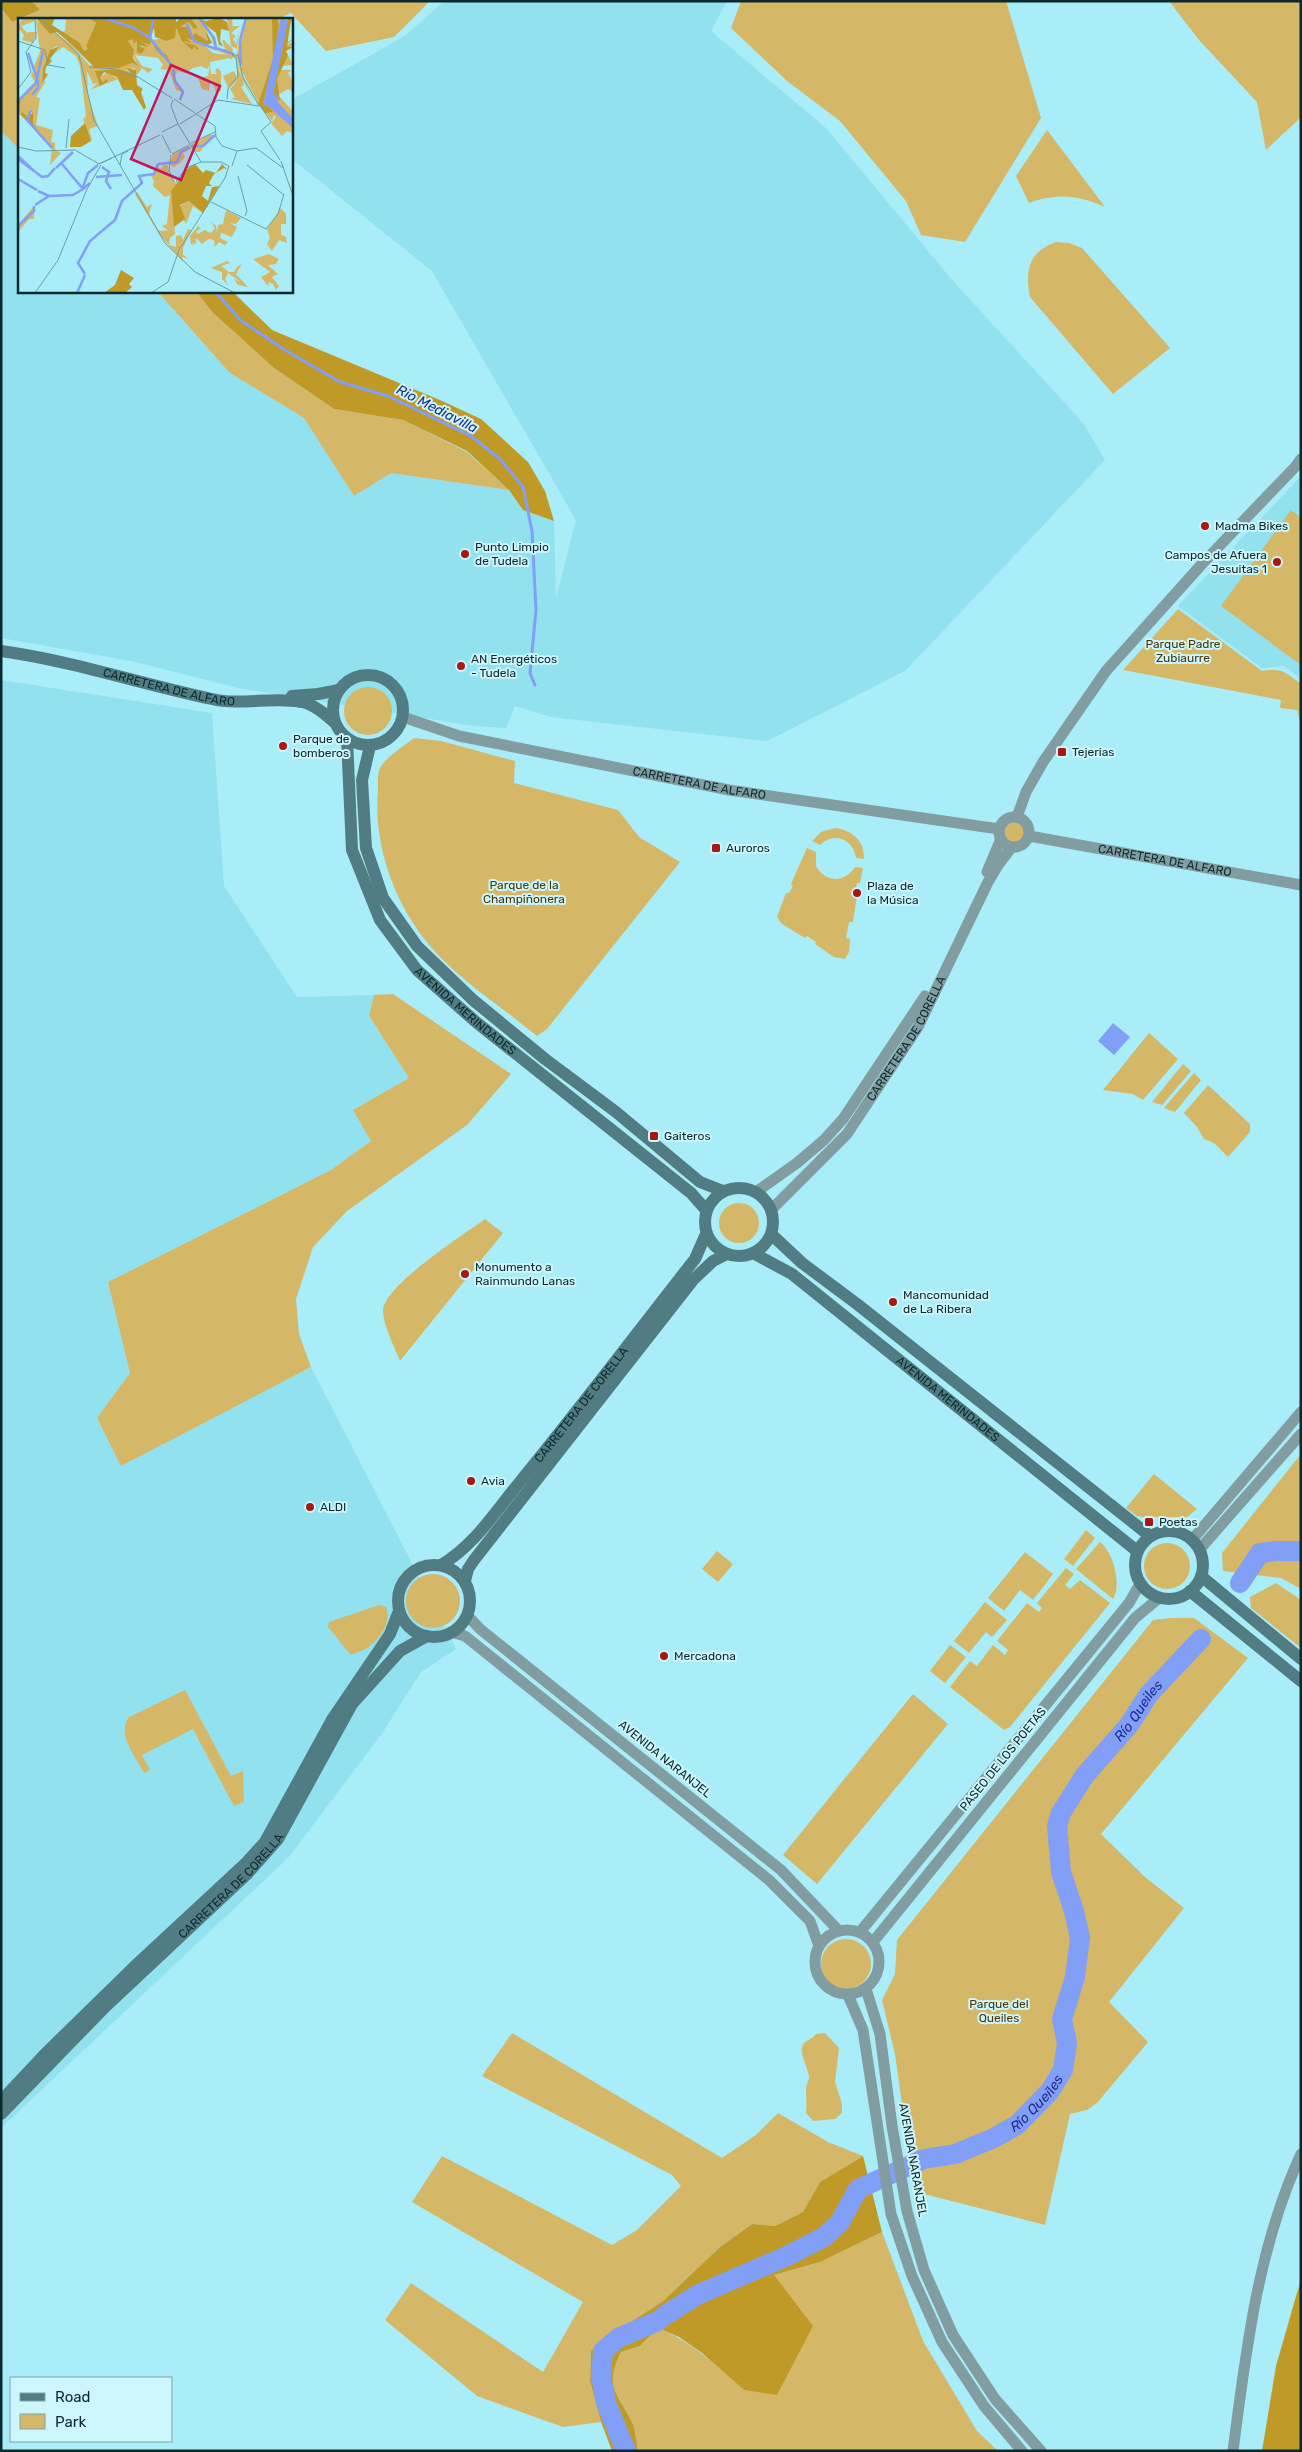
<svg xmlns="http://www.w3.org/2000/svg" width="1302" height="2452" font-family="Rubik,sans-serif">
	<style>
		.built { fill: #92e1ee }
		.green { fill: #d5b768 }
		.forest { fill: #c09a27 }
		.water { fill: #829ff7 }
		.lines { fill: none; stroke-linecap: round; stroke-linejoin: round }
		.stream { stroke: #829ff7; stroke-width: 3 }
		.river { stroke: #829ff7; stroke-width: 20 }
		.tertiary { stroke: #819da1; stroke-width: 11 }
		.secondary { stroke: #527c83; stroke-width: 12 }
		.poi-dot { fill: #a91712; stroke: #cdf5fc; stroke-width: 2 }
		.labels { text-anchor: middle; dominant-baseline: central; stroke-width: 4; stroke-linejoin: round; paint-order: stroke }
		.poi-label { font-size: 12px; fill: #0c292d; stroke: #cdf5fc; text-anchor: start }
		.park-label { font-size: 12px; fill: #473708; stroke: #cdf5fc }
		.street-label { font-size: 12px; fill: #0c292d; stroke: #cdf5fc }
		.water-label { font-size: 14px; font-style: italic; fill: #1d2d8f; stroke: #cdf5fc }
		.inset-river { fill: none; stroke: #829ff7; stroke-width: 2.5 }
		.inset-road { fill: none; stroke: #6a9fa7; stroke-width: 1 }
		.view { fill: #c2185b; fill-opacity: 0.15; stroke: #c2185b; stroke-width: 2.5 }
		.inset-edge { fill: none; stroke: #0c292d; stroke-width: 2.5 }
	</style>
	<rect width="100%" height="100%" fill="#a8edf8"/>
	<g class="built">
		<polygon points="444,1 727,1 711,31 826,128 953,281 1084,424 1105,460 905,671 767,741 551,717 515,706 506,728 474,726 238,688 131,661 1,638 1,131 19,149 19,291 157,291 230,373 304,418 354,496 391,473 509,490 523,510 554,521 556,598 576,520 432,271 291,158 291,100 405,36"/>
		<polygon points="1301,476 1301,679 1284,666 1262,668 1178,606"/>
		<polygon points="1,680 212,713 224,886 297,997 374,995 369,1017 409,1078 354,1109 371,1141 331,1170 108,1282 130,1373 97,1419 121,1465 311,1367 456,1649 421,1672 381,1735 288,1858 1,2128"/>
	</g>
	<g class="green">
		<polygon points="32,1 430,1 394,37 326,51 291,13 278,19 20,19 40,10"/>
		<polygon points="741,1 1006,1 1041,118 965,242 921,235 906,201 840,121 787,81 731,28"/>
		<polygon points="1169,1 1301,1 1301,117 1266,150 1257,102 1199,40"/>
		<polygon points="1,8 12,22 19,19 19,149 1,131"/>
		<path d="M1047,130L1105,207C1078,195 1057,193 1029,203L1016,176Z"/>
		<path d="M1056,242L1069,243L1082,248L1170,348L1113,394L1030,297C1025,271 1028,252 1056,242Z"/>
		<polygon points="157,291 196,291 212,312 274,368 334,409 403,420 467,452 509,490 391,473 354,496 304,418 230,373"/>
		<polygon points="1291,510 1301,518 1301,665 1221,606"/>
		<path d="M1178,609L1262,671C1283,668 1285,672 1301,684V724L1297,710L1280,708L1281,700L1123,670Z"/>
		<circle cx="368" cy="711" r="24"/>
		<path d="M414,738L441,741L515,761L514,783L618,810L639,837L680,862L547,1029L537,1036C502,1007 460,981 430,946C395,905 373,845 378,791C378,785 377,774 380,768C387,756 403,747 414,738Z"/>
		<circle cx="1014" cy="833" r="11"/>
		<path d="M835,828C852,830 865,841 864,859L856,858C854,839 833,831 820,845L812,841L821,832Z"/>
		<path d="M807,848L816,852V866C825,883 845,883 855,867L863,868L860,883H857L855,894L857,895L853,922H849L846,938L850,939L849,952L845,959L834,957L815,944L816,942L807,936L805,938L782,924L777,917L786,893H789L793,886L791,884Z"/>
		<polygon points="393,994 511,1074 467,1125 347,1211 313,1247 296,1299 299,1334 311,1367 121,1466 97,1418 130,1373 108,1282 331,1170 371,1141 353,1110 409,1078 369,1016 374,995"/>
		<polygon points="1149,1033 1178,1059 1143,1100 1133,1094 1103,1090"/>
		<polygon points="1183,1064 1191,1071 1162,1105 1152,1102"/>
		<polygon points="1194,1073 1201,1080 1175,1112 1164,1108"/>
		<polygon points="1208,1085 1250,1124 1250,1132 1228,1157 1214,1143 1204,1139 1197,1127 1184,1113"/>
		<circle cx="739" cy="1223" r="20"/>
		<path d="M485,1219L503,1233L400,1361C395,1347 383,1326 383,1310C385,1285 463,1235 485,1219Z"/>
		<polygon points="1301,1454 1301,1589 1281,1578 1223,1571 1222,1553"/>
		<polygon points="1154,1474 1197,1509 1187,1517 1143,1517 1137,1516 1126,1508"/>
		<polygon points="1086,1530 1095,1538 1073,1566 1064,1559"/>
		<path d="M1100,1542C1113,1552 1122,1584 1113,1599L1076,1569Z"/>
		<circle cx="1167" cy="1566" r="23"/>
		<polygon points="717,1551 733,1564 718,1582 702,1569"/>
		<polygon points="1025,1552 1053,1574 1033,1600 1020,1590 1004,1611 988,1598"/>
		<polygon points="1066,1568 1074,1574 1065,1585 1070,1589 1080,1580 1110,1603 1010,1727 1004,1730 950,1687 970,1661 977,1666 993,1645 1005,1655 1008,1650 997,1641 1027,1603 1039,1612 1042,1608 1037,1603"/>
		<circle cx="433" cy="1601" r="27"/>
		<polygon points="1276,1583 1301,1600 1301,1648 1251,1608 1250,1597"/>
		<polygon points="985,1602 1007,1620 992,1637 986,1632 969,1653 954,1641"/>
		<path d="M379,1605L386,1607C392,1620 381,1638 370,1646C365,1650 357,1652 351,1655L328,1627L329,1622Z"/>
		<polygon points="1171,1618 1194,1618 1248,1658 1101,1834 1145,1877 1184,1908 1109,2002 1148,2042 1097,2103 1087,2110 1070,2114 1045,2225 920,2193 914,2189 895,2054 882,2000 895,1974 897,1940 1153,1620"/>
		<polygon points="950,1645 966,1657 945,1683 930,1671"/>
		<path d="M185,1690L231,1776L243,1771L244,1802L234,1806L193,1729L142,1755L150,1770L144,1773C136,1757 116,1734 129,1717Z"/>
		<polygon points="913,1694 948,1724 817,1884 783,1855"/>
		<circle cx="846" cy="1964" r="25"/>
		<polygon points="512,2033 722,2158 756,2135 778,2113 828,2142 863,2156 820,2182 803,2212 775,2226 752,2224 720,2247 663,2301 605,2339 591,2351 590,2381 601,2422 563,2427 477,2396 385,2320 411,2283 543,2372 583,2302 412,2202 442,2156 612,2245 637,2230 681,2186 672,2175 482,2076"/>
		<path d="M825,2033L839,2048L835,2082L842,2104V2113L835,2119L813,2121L806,2113C807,2104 806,2097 806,2089C806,2085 809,2081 809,2077C808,2067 800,2056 802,2047C804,2039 813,2040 816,2034Z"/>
		<path d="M882,2232L923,2341L977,2431L998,2451H638C636,2441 636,2429 631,2420C617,2391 604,2387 621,2352L640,2346L658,2328C692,2342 717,2366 744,2390L774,2275L820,2262Z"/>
	</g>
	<g class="forest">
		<polygon points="1,1 32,1 40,10 12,22 1,8"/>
		<polygon points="196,291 232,291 272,330 440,400 481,419 528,462 545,491 554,521 523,510 509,490 467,451 403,420 334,409 274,368 212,312"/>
		<path d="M863,2156L882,2232L820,2262L774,2275L813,2326L777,2395L744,2390L702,2353L679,2337L658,2328L640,2346L621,2352C604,2387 617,2392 631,2420C636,2429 636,2441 638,2451H612L601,2422L590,2381L591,2351L605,2339L663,2301L720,2247L752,2224L775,2226L803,2212L820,2182Z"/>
		<polygon points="1301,2279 1301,2451 1262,2451 1276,2366"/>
	</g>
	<polygon class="water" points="1113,1023 1130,1037 1114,1055 1098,1041"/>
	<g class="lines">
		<polyline class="stream" points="215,291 240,320 285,350 340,382 388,396 471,436 500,459 523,487 532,531 536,610 530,673 535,685"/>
		<g class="river">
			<polyline points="1240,1583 1260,1553 1277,1551 1301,1551"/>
			<path id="s1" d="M664,2316L697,2295L787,2256L824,2237L840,2222L858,2189L924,2159L955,2154L994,2138L1017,2125L1050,2091L1063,2070L1067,2043L1062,2019L1075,1977L1080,1938L1074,1911L1061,1872L1057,1826L1061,1813L1085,1775L1129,1725L1149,1694L1201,1639"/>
			<polyline points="626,2451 606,2403 601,2376 603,2351 618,2338 658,2321"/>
		</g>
		<g class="tertiary">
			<path id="s2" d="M403,717L459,736L729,790L999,829"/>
			<circle cx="1014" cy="832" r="15"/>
			<polyline points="1017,817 1026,792 1043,762 1106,671 1202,564 1296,466 1301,459"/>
			<path id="s3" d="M1029,836L1301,885"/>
			<polyline points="987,872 1001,839"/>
			<polyline points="756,1192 797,1163 824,1140 843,1119 925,996"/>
			<path id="s4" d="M771,1210L847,1134L918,1027L988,882L999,864L1012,847"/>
			<polyline points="1192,1540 1301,1412"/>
			<polyline points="1199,1550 1301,1434"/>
			<polyline points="467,1615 480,1629 781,1870 839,1931"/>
			<polyline points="451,1632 465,1636 769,1880 810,1921 819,1946"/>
			<circle cx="847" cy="1962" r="32"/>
			<polyline points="860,1932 1129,1603 1140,1584"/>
			<polyline points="873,1942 1135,1618 1159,1598"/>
			<polyline points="866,1989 880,2034 892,2126 907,2211 924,2270 953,2335 995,2399 1041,2451"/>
			<polyline points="848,1995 863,2030 891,2214 912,2276 942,2342 984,2406 1022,2451"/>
			<path d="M1233,2451C1246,2350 1258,2247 1301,2154"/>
		</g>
		<g class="secondary">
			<path id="s5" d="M1,651C73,661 141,684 212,699C241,706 273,696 302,702C315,705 325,714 334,722"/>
			<circle cx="368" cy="710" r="35"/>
			<polyline points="292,696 318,694 339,690"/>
			<path id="s6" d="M347,739L352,850L380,920L417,970L476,1022L691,1193L706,1210"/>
			<polyline points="370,746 362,780 366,848 383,898 417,946 473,1000 545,1059 616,1112 700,1182 723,1191"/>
			<circle cx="739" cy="1222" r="34"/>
			<polyline points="771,1234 802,1263 857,1304 1150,1536"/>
			<path id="s7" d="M753,1253L792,1274L1137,1551"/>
			<circle cx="1169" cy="1565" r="34"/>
			<circle cx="434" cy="1601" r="36"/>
			<path id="s8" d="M441,1565C473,1547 496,1511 519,1483C579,1410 636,1334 695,1259L706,1234"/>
			<polyline points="1201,1576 1301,1659"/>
			<polyline points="465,1581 468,1569 474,1560 693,1280 713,1261 727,1254"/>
			<polyline points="1190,1591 1301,1681"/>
			<polyline points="1,2101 45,2054 134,1967 245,1864 265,1842 333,1718 390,1634 399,1611"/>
			<path id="s9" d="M1,2114L106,2006L248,1873L278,1839L352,1704L400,1651L427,1636"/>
		</g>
	</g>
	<g class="poi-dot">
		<circle cx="1205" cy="526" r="5"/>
		<circle cx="465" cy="554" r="5"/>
		<circle cx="1277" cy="562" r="5"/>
		<circle cx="461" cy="666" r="5"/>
		<circle cx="283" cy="746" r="5"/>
		<rect x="1057" y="747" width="10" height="10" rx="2.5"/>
		<rect x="711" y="843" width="10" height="10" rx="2.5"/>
		<circle cx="857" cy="893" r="5"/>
		<rect x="649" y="1131" width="10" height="10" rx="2.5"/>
		<circle cx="465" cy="1274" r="5"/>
		<circle cx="893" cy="1302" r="5"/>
		<circle cx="471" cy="1481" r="5"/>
		<circle cx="310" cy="1507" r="5"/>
		<rect x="1144" y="1517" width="10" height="10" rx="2.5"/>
		<circle cx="664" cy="1656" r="5"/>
	</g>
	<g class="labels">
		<g class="poi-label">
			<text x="1215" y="526">Madma Bikes</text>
			<text x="475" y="547">Punto Limpio<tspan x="475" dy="14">de Tudela</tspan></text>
			<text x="1267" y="555" text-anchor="end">Campos de Afuera<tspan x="1267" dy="14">Jesuitas 1</tspan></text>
			<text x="471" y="659">AN Energéticos<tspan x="471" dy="14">- Tudela</tspan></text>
			<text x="293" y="739">Parque de<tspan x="293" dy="14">bomberos</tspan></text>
			<text x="1072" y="752">Tejerias</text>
			<text x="726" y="848">Auroros</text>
			<text x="867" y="886">Plaza de<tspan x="867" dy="14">la Música</tspan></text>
			<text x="664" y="1136">Gaiteros</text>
			<text x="475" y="1267">Monumento a<tspan x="475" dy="14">Rainmundo Lanas</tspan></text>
			<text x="903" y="1295">Mancomunidad<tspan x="903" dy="14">de La Ribera</tspan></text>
			<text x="481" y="1481">Avia</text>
			<text x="320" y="1507">ALDI</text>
			<text x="1159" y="1522">Poetas</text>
			<text x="674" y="1656">Mercadona</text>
		</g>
		<g class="park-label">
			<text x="1183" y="644">Parque Padre<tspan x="1183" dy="14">Zubiaurre</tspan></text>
			<text x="524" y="885">Parque de la<tspan x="524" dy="14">Champiñonera</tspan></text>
			<text x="999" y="2004">Parque del<tspan x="999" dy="14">Queiles</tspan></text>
		</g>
		<g class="street-label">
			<text stroke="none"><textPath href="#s5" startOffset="172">CARRETERA DE ALFARO</textPath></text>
			<text stroke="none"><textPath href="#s2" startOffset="304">CARRETERA DE ALFARO</textPath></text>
			<text stroke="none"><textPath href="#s3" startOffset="138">CARRETERA DE ALFARO</textPath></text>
			<text stroke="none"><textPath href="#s6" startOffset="312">AVENIDA MERINDADES</textPath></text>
			<text stroke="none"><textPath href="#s4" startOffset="220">CARRETERA DE CORELLA</textPath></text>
			<text stroke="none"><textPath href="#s7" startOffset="244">AVENIDA MERINDADES</textPath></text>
			<text stroke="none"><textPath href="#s8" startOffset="214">CARRETERA DE CORELLA</textPath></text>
			<text transform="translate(665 1759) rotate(39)">AVENIDA NARANJEL</text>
			<text transform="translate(1003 1759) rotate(-51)">PASEO DE LOS POETAS</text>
			<text stroke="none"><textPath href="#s9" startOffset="324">CARRETERA DE CORELLA</textPath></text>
			<text transform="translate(913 2160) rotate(80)">AVENIDA NARANJEL</text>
		</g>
		<g class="water-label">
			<text transform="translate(437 409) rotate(27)">Rio Mediavilla</text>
			<text stroke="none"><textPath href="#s1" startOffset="875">Río Queiles</textPath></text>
			<text stroke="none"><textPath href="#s1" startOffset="440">Río Queiles</textPath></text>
		</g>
	</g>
	<g transform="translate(18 18)">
		<rect width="275" height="275" fill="#a8edf8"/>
		<path d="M4,0H16L17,3L3,8L10,16V14H19L15,25L4,22L6,17L0,10ZM48,0H71L78,5L69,26L70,31L66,33L62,25L43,14L47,13ZM173,0H179L191,10L199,31H207L204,22H206L215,31L214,36L219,37L222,16L226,0L221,23L224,57L236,83L224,61L219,39L221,52L226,67L223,69L234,86L213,81L217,79L212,71L220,62L210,70L205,58L216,53L219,60V41L215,39L213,42L212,40L192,44L193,56H199L197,52L200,50L203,54V73L198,74L193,60L191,73L184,71L180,60L190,58L192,47L189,51L183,48L175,50L167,55L159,53L157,58L156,53V63L164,74L158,72L151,52L142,51L145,47L140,40L117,37L124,48L135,51L130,55L124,50L119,57L116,50L108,52L114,55L83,52L79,54L82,60L89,54L100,61L72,72L80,65L75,66L69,53L70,78L80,108L71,111L74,122L73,123L65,101L68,98L62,48L58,38L45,29L36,36L42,29L39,28L32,32L25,49L24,65L28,63L18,79L22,80L18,107L35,112L33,124L37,125V131L43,135L32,147L34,129L9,101L14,104V94L9,98L3,94L0,99L1,81L17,64L13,58L14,54L16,56L15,51L22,34L18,2L53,26L71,47L81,49L114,45L119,47L110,23L114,20L116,26L119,23V34L125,28H120L123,23L131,27L134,24L152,47L149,37L139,30L135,22L146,20L149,23L157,20V10L166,23L171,19L180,21L195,35L210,37L197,32L193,18L187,11L190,23L178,16L175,19L171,9H162L171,4L180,10ZM209,0H214L215,11V8H222L213,15L218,18L215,21L218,26L221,14L219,31L213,28ZM229,0H275L268,20L269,24L275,21L269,27L275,24V28L269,30L267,41L270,37L275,47L264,48L263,52H274L270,55L275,64V74L270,71L260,77L275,93V115L269,113L264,118L256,109L253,105L258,99L256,97L254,103L240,85L224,53L223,25ZM191,117H197L192,120L182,134H177L174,126ZM172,128L173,131L165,135L167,139L163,144L156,149L152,146L155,136ZM138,147L143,151L145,147H150L151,156L159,167L153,173L157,216L152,220L151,227L158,229V218L163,217L165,222L170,211L173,212L165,230V237L171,241L164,239L165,244L141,216L117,176L119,174L129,189L134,186L131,196L140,212L151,216L143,213L150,212L144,208L149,206L152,177L147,179L135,168L136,163L133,158L137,156ZM171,183L185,195L175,188L168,206L160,189ZM16,188V201H11L1,213L0,207ZM263,190L268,196V206H263V217L268,219L269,225L261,222L254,233L249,226L252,220L249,211ZM208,192L223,200L218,206L212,205L219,209L214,219L203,215L202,220L210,224L207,227L201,224L197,229L196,222L191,221L184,226L178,220V226L174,225L177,228L173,226L172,218L180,208L183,210L178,214L180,216L187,212L193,215L197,210L192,203L198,208L199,215L200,207L205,206ZM251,236L261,241L258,246L250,247L260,256L254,259L261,268L258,272L255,266L251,264L250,268L243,259L252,254L235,241ZM209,243L212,245L203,248L211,254H216L219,249L224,246L218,256L230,269L220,267L216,261L223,264L210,255L207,261L210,267L204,261V254L193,250Z" fill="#d5b768"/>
		<path d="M18,0H37L34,7L62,25L66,33L70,31L68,28L78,5L71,0H158V4L163,0H173L180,10L176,11L171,4L162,9H171L174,19L177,15L190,23L187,11L194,25L189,27L168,20L174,25L166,23L167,25L177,27L181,31L178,32L177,28L174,32L164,23L158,10L157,20L149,23L137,19L136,10L133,19L139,30L149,37L154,48L138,32L134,24L131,27L122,23L131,29L120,27L127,31L123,36L119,34V23L116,26L114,21L110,23L116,32L115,40L120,48L114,45L101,50L76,49L53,26L39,14L32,16ZM179,0L188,3L201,0L209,4L211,13L203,11L202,23L205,28L201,27L198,15ZM254,0H259L261,6L256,41L245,85L250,88L259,98L255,94L247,95L240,86L255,41ZM270,0L273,1L269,29H275L268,33L270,37L259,61L262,83L255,77ZM42,28L32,41L34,43L28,49L27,55L30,56L24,66L25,50L32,32ZM108,50L118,52L119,67L125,71L123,74L128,89L126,92L114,72H105L99,59L86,54L82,60L85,65L88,61L90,63L82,68L77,53L100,51L113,55ZM4,94L9,98L15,95V106L35,132L2,96ZM67,105L73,123L63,129H52L53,118ZM177,146L185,155L188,152L198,155L204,146L210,152L206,150L198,155L196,156L191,165L194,168H188L184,178L190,183L194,169L201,168L185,195L171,183L162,187L167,201L156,209L153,173L169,151ZM103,252L116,260L111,266L114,269L107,275H86L97,267Z" fill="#c09a27"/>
		<path d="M263,0L270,3L255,77L259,76L260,84L275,101V110L250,88H245Z" fill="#829ff7"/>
		<path class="inset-river" d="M86,0L116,10L132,20M135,0L132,20L153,47M181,0L196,20L198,30L216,36M169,6L176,23L198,31M10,35L20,63V70L14,77M223,47L222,23L228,0M155,52L157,63L165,74L162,82M13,92L9,102L34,130M0,98L1,82L18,65L25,33M174,128H185L197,117M0,138L16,153M0,141L24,159L30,158L37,150M44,146L65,171L72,165M140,146L159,144L163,134L172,129M84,149L91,154L88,163L93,171M38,150L55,134M78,159L104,157M0,161L19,172M65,169L70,155L80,147M20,173L31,178L55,177L65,171M17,187L31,178M0,208L16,193V188M67,256L60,245L72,223L97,202L104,183L124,165L121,158L136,156L140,146M59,275L67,257"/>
		<path class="inset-road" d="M22,0L61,37L76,102L147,225L177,254L217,275M0,23L27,32L30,47L47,50M71,49L98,51M100,53L120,59L154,80M0,71L13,54L8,34L18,20L17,0M156,81L177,95M209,81L210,71L220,58L218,40L214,37H221M155,82L153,88L160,106L183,144H203L211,148M242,87L253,104L243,113L262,142M178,96L197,108L198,119L204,128L219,133M162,106L200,82L241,88L225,59L220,37M144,114L160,106M144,117L153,135M173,125L197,114M0,129L18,133L57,132L81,146M48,130L51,101M219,133L238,130L265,150M154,136L171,127M153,137L151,152L156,164M94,140L81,146L142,117M263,143L275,178M102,147L104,136L110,133M229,147L266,177M214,148L219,133M220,158L229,193L227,198M158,164L168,150L183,144M193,184L248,211M248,211L260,196L266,176M163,229L207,160L211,148M17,275L40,242L69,171L83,147M133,275L150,264L162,229"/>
		<path class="view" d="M153,47L202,68L163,162L113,141Z"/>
		<rect width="275" height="275" class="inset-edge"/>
	</g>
	<rect width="1302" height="2452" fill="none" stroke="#0c292d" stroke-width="5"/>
	<rect x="10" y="2377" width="162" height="65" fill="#cdf5fc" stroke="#80a3a9"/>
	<rect x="20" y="2393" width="25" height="8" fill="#527c83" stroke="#80a3a9"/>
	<text x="55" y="2402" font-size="15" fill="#0c292d">Road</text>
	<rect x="20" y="2414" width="25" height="15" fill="#d5b768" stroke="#80a3a9"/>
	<text x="55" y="2427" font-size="15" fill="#0c292d">Park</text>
</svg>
